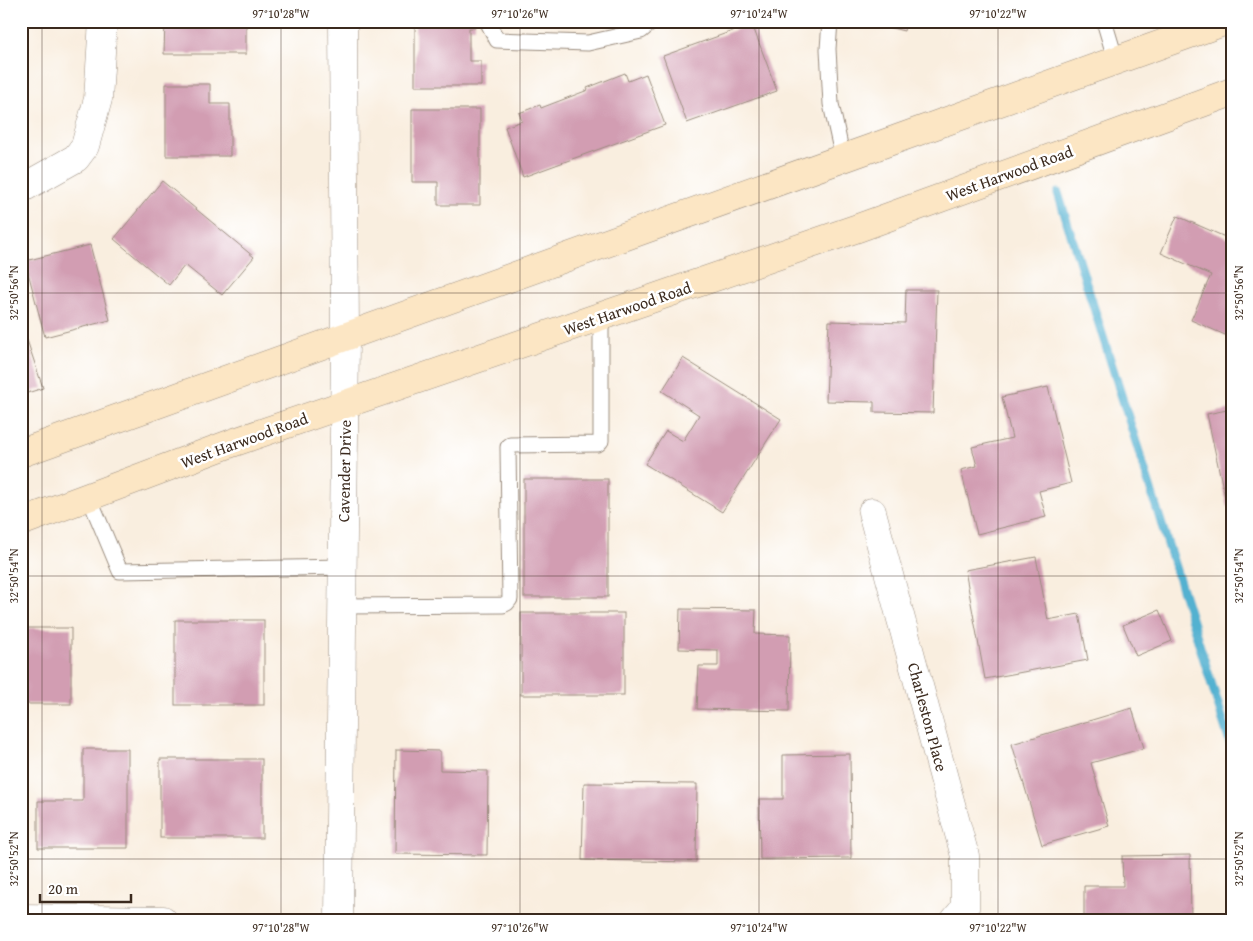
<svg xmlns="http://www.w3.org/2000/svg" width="1253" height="941" font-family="'Gentium Book Plus',serif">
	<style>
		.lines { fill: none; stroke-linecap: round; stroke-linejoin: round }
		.stream { stroke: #52b1d0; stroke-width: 9 }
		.building { fill: #d29db2 }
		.service-casing { stroke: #9a8c7e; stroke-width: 17 }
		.minor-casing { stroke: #9a8c7e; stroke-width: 29 }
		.secondary-casing { stroke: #9a8c7e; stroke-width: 29 }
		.service { stroke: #fff; stroke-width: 15 }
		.minor { stroke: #fff; stroke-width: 28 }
		.secondary { stroke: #fce6c4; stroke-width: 28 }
		.ticks { fill: none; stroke: #3b2a1e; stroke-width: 1; stroke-opacity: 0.45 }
		.labels { text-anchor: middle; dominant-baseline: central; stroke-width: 5; stroke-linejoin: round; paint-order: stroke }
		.street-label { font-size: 16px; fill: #3b2a1e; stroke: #fff }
		.neatline { fill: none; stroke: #3b2a1e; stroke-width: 2 }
		.ticks-label { font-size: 12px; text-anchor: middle; fill: #3b2a1e }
	</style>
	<rect width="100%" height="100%" fill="#fff"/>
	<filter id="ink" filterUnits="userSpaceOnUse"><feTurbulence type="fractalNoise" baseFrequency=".02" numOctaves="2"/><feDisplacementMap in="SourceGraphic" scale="10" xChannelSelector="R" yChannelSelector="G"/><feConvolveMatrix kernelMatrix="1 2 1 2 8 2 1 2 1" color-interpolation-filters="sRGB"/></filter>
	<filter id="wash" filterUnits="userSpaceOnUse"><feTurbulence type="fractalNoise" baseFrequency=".0096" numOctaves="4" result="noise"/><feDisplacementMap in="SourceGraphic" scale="20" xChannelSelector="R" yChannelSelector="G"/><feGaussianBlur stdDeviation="1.12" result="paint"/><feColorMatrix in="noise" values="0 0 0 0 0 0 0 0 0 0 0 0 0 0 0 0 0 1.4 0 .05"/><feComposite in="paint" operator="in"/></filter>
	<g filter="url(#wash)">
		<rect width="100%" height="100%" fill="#f9eedf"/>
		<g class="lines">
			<polyline class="stream" points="1058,193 1232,749"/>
		</g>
		<g id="blocks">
			<g class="building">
				<polygon points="165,21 246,21 246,54 164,54"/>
				<polygon points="415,21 475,21 475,28 469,28 469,61 481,61 481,86 415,86"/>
				<polygon points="864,21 906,21 904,31"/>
				<polygon points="752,24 777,91 687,123 663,56"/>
				<rect x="21" y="39" width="4" height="73"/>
				<polygon points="625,73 628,81 646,74 665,125 523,177 505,127 522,121 519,113 540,105 541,108 588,90 587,88"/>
				<polygon points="166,84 210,84 210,104 230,104 230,156 166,156"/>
				<polygon points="412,109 480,109 480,205 438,205 438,182 412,182"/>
				<polygon points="162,181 254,257 222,295 185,265 169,285 114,239"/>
				<polygon points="1177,216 1232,240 1232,338 1191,320 1211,275 1161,253"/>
				<polygon points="90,245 110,320 45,337 25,261"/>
				<polygon points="906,290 937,290 933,413 874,412 874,402 826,401 829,321 905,323"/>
				<polygon points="21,322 43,388 21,395"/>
				<polygon points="683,358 781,419 722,512 645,464 666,431 683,441 699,415 662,391"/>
				<polygon points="1048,387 1071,483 1039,491 1046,517 977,534 961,470 977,466 972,447 1012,438 1002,397"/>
				<polygon points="1232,409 1232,506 1227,507 1207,414"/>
				<rect x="524" y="479" width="84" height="118"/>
				<polygon points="1036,557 1048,620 1079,614 1088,660 985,679 965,570"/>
				<polygon points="680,609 756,610 755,634 790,635 789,711 697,709 699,666 718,666 718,650 679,649"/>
				<polygon points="1159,610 1172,641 1136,656 1123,625"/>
				<rect x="521" y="613" width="103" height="82"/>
				<rect x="175" y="620" width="89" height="85"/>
				<rect x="21" y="628" width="50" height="76"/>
				<polygon points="1132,708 1144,748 1091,763 1109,826 1042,845 1012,744"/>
				<polygon points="83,749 128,749 128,848 38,848 38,801 83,801"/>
				<polygon points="396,750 440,751 440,770 488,771 487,855 395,854"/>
				<polygon points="850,754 851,858 760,859 759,799 783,799 783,755"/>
				<rect x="160" y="759" width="102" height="79"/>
				<polygon points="584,783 697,784 696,862 582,860"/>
				<polygon points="1190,855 1191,920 1084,920 1084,886 1123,886 1122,856"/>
			</g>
		</g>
	</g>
	<g filter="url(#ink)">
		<use href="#blocks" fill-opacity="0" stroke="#9a8c7e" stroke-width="1"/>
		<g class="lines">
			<defs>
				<g id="service">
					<polyline points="487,21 497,40 588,43 641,31 653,21"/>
					<polyline points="830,21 828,49 831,104 843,159"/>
					<polyline points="1104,21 1116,61"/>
					<polyline points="89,497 120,571 343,567"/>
					<polyline points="342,606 503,605 507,603 510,599 508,447 510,445 598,444 601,441 601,316"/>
				</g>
				<g id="minor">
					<polyline points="21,189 76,158 85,146 98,99 103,21"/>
					<polyline points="872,512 965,856 965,908 955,920"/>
					<polyline points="21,918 163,920"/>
					<polyline points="339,920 345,338 343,21"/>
				</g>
				<g id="secondary">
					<polyline points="21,453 1226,21"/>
					<polyline points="21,522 232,443 858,228 1232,92"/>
				</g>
			</defs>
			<use href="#service" class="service-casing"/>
			<use href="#minor" class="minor-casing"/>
			<use href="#secondary" class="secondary-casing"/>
			<use href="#service" class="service"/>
			<use href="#minor" class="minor"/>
			<use href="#secondary" class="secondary"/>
		</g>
	</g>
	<path class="ticks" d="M42,21V920M281,21V920M520,21V920M759,21V920M998,21V920M21,293H1232M21,576H1232M21,859H1232"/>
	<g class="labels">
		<g class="street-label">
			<text transform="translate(1009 173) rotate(-20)">West Harwood Road</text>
			<text transform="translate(627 308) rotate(-19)">West Harwood Road</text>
			<text transform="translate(244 440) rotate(-20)">West Harwood Road</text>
			<text transform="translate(344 471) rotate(-89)">Cavender Drive</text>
			<text transform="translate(928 717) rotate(75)">Charleston Place</text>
		</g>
	</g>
	<rect width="1253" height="941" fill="none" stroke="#fff" stroke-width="55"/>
	<path d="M40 894v8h91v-8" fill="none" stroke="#3b2a1e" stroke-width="2.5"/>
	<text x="48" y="894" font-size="15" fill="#3b2a1e" stroke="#ffffff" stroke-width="4" paint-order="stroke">20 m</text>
	<rect x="28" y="28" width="1198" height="886" class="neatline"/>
	<g class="ticks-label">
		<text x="281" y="18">97°10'28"W</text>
		<text x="520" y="18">97°10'26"W</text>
		<text x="759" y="18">97°10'24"W</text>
		<text x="998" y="18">97°10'22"W</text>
		<text transform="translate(14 293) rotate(-90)" y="4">32°50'56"N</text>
		<text transform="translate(1239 293) rotate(-90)" y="4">32°50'56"N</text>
		<text transform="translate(14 576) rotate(-90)" y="4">32°50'54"N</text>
		<text transform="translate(1239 576) rotate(-90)" y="4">32°50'54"N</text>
		<text transform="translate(14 859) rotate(-90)" y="4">32°50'52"N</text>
		<text transform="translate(1239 859) rotate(-90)" y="4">32°50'52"N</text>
		<text x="281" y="932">97°10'28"W</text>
		<text x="520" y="932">97°10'26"W</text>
		<text x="759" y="932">97°10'24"W</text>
		<text x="998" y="932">97°10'22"W</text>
	</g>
</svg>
